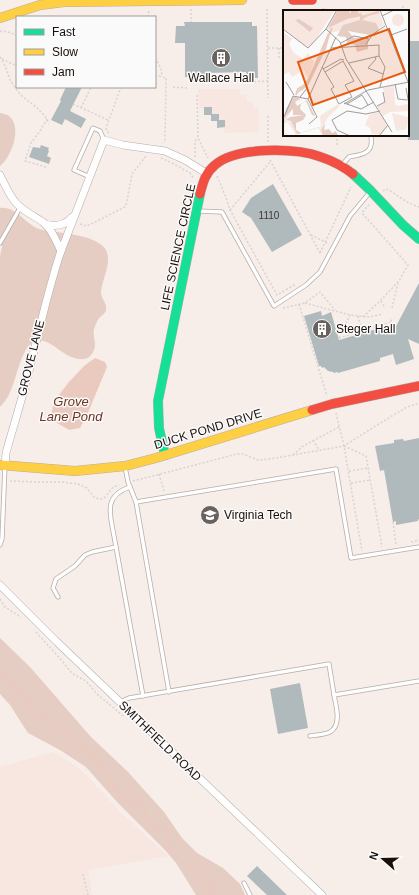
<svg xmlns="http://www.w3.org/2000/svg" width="419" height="895" font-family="Arial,sans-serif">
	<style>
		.built { fill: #f7ede9; fill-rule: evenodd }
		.green { fill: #f8e6e0 }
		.forest { fill: #e5cdc4 }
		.water { fill: #eacabf }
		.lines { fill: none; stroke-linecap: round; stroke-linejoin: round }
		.stream { stroke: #eacabf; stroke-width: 2.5 }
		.building { fill: #b0babc }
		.lane-casing { stroke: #b4aeab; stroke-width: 5 }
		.street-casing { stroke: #b4aeab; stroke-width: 8 }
		.fast-casing { stroke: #b4aeab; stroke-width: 10 }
		.slow-casing { stroke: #b4aeab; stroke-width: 10 }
		.jam-casing { stroke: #b4aeab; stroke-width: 10 }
		.path { stroke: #d5d4d4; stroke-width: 1.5; stroke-dasharray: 2 2; stroke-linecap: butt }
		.lane { stroke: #fefefe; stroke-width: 3.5 }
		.street { stroke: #fefefe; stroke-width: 7 }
		.fast { stroke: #16e098; stroke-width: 9 }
		.slow { stroke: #ffcf43; stroke-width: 9 }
		.jam { stroke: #f24e42; stroke-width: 9 }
		.labels { text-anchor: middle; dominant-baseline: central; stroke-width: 3; stroke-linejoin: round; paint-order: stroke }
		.number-label { font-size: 10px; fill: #403936 }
		.poi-label { font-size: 12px; fill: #1a0e09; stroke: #fafafa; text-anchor: start }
		.street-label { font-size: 12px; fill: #1a0e09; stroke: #fafafa }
		.water-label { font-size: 13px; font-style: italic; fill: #6e3521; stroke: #fafafa }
		.inset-river { fill: none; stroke: #eacabf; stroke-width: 2 }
		.inset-road { fill: none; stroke: #a09c9a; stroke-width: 1 }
		.view { fill: #e8590c; fill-opacity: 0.15; stroke: #e8590c; stroke-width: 2 }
		.inset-edge { fill: none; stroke: #1a0e09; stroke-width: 2 }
	</style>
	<rect width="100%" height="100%" fill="#fafafa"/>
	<path class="built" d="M0,0H419V895H0ZM284,11H408V135H284ZM17,17H155V87H17Z"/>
	<g class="green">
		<polygon points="198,89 240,89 240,95 246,95 247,102 253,102 253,108 259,108 259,132 224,133 225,120 219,120 219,114 212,114 212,107 205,107 204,108 199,108"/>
		<polygon points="53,752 76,766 86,775 122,814 168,856 88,870 92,895 0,895 0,767"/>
	</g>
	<g class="forest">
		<path d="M0,113C3,114 7,114 9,116C23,127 11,158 0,166Z"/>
		<path d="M0,208C16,206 25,224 39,229C43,230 47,231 51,231C66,234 88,235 100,244C117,255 102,277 101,292C101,299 107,303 106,309C106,313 102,315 99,318C97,321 95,326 94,329C92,339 99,345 91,355C85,363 71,358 64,353C54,347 45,336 32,343C21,349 16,381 10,392C8,398 4,402 0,407V256L2,247L0,241Z"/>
		<polygon points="0,638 30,667 91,737 128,772 164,812 182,838 197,853 223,868 240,884 245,895 196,895 176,863 165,850 117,802 86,767 60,750 28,733 10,705 0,694"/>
	</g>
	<polygon class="water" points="95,358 105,362 107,367 87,415 80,428 69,430 57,423 51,415 54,402 68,383 84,366"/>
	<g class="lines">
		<path class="stream" d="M0,671L14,687L23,693L36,715L53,721L72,738L73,744L94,755L122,800C128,804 132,802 138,803C148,806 145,821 148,829C155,832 161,826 167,830L171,839L169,850L171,854L181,859L192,866L204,880L213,881L215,882L216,886L211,895"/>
	</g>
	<g class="building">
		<polygon points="184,22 252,22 252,26 257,26 258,78 246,78 246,72 205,73 205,77 185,77 185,43 175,43 176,26 185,26"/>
		<rect x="408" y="41" width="11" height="99"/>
		<polygon points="66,87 82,87 70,111 86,119 81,128 65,119 62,125 51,120 61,101 60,100"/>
		<polygon points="204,107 212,107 212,114 219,114 219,120 225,120 225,127 217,128 217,121 211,121 211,115 204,115"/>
		<polygon points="41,145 49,148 48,150 49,151 47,156 51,158 49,164 29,157 33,147 40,148"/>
		<polygon points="273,184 302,235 272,252 251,218 242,212 251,198"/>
		<polygon points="419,283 419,344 408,339 414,359 396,365 393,354 380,358 380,361 338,373 337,372 334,373 333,372 328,371 324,367 322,368 321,366 319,366 304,316 321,311 322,316 331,312 339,340 383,327 384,331 395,328"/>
		<polygon points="419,438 419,519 418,520 418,521 396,525 396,521 393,522 384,470 380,471 375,446 394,443 394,440 403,439 404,441"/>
		<polygon points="300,683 308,728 278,734 270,689"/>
		<polygon points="257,866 287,895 267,895 247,876"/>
	</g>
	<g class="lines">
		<defs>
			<g id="lane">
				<path d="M343,164L349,157C357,155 369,155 371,145C372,142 371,138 371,135"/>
				<polyline points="90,177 74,170 93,128 100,131 104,140"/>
				<polyline points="198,211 222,212 274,306 306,285 320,272 350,216 370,192"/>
				<polyline points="0,243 20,208"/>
				<polyline points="125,467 128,482 136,502"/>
				<path d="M130,487C103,496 110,514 114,536L143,696"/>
				<polyline points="0,545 2,539 5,466"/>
				<polyline points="58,597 53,588 56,579 75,566 85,555 92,552 116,547"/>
				<polyline points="169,692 136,502 336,469 351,558 419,547"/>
				<polyline points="120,702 129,698 329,664 334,695 419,681"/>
				<path d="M310,736C316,735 324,735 330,732C342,725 336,706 334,695"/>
				<polyline points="244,883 250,895"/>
			</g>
			<g id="street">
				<path d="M0,175C5,185 10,197 17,204C25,212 34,216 43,222C52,229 56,241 61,251"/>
				<path d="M45,224C56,227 65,226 72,217"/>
				<path d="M5,465L6,453C14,424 23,396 30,367C40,328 48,289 61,251L104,140L123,145L165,151L185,160L206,173"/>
				<polyline points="0,585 57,642 322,895"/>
			</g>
			<g id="fast">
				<polyline points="353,174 370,190 403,225 419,239"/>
				<polyline points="165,455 159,428 158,401 200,194"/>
			</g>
			<g id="slow">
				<polyline points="0,18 40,5 64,2 242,0"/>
				<polyline points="0,465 75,471 125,466 156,458 312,410"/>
			</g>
			<g id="jam">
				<polyline points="293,0 312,0"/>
				<path d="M200,194C203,183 205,173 215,165C236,146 296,148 321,157C333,161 344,167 353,174"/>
				<polyline points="312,410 332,404 419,386"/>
			</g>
		</defs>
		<use href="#lane" class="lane-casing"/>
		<use href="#street" class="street-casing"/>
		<use href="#fast" class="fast-casing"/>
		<use href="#slow" class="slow-casing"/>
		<use href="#jam" class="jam-casing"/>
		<g class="path">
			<polyline points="403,6 403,11"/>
			<polyline points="323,8 325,11"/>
			<polyline points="191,9 191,22"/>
			<polyline points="267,9 268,98"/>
			<polyline points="148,17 149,10"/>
			<polyline points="0,31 8,32 17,35"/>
			<polyline points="268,48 284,48"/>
			<polyline points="279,48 279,58"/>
			<path d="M0,57C6,64 7,75 12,83C15,88 19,93 23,97C29,102 35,105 40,111C44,114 47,119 49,124"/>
			<polyline points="155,58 161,68 162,76"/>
			<polyline points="2,59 17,66"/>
			<polyline points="155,75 166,78 165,141 164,143"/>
			<polyline points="246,82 268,81"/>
			<polyline points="63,87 66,88"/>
			<polyline points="173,87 187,88"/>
			<polyline points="197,95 198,138 208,158"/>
			<polyline points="73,104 108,120"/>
			<polyline points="81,108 91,87"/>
			<polyline points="109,133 107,131 106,128 121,87"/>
			<polyline points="337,135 337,146"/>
			<polyline points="268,142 268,114"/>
			<polyline points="195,157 195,141 198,138"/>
			<polyline points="161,158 172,163 190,173 194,179"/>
			<polyline points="270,160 320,253"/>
			<polyline points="46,167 25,161 31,143 40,131 47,119"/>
			<polyline points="217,176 225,195 230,210 277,295 296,284"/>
			<polyline points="383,191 386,189 389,190 407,202 419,207"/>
			<polyline points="230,210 270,162"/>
			<polyline points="80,224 87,226 123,208 126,206 132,174 146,156"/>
			<polyline points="311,235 329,244"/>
			<polyline points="320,253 351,187"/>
			<polyline points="381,301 385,308"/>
			<polyline points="305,303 350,315 369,317 383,314"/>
			<polyline points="299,304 327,396"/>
			<polyline points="283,308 305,303 320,292 335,310"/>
			<polyline points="392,308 398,283"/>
			<polyline points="358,316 362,331"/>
			<polyline points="363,317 381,300 399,281 408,265 362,213 364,210 370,204"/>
			<polyline points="339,338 392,322 390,318"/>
			<polyline points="339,338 350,315"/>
			<polyline points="336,413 344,446 362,551"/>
			<polyline points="313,440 319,450"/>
			<polyline points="344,446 366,456 382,547"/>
			<polyline points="293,455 303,446 339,427"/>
			<polyline points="349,471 368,468"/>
			<polyline points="159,474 164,491"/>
			<polyline points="10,481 40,482 62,482 78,484 87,488 94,497 99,499 102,499 105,497 113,487 119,485"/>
			<polyline points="133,481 237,454 243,454 258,460 261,460 276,458 344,446 382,422 407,407 419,403"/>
			<polyline points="351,483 370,480"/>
			<polyline points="393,522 396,545"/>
			<polyline points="411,542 419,540"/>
			<polyline points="0,599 5,607 21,617"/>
			<polyline points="36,632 63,662 70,671 73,674 86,681 97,694 122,715 125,717"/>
			<polyline points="83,874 88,895"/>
		</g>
		<use href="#lane" class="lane"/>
		<use href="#street" class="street"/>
		<use href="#fast" class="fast"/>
		<use href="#slow" class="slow"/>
		<use href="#jam" class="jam"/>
	</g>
	<defs>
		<symbol id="building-disc" viewBox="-11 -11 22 22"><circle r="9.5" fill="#68615d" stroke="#fafafa"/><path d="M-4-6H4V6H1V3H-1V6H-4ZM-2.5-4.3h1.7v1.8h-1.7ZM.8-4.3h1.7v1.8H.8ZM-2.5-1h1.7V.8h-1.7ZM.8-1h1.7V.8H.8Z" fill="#fff"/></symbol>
		<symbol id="university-disc" viewBox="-11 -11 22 22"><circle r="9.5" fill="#68615d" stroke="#fafafa"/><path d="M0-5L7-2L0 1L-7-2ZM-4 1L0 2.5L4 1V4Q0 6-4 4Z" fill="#fff"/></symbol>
	</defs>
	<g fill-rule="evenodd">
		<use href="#building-disc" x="210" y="47" width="22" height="22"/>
		<use href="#building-disc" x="311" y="318" width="22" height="22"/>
		<use href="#university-disc" x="199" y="504" width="22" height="22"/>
	</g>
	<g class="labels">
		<g class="number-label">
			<text x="269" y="215">1110</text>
		</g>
		<g class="poi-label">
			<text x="221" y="78" text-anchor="middle">Wallace Hall</text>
			<text x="336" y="329">Steger Hall</text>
			<text x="224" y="515">Virginia Tech</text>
		</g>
		<g class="street-label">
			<text transform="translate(178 247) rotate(-78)">LIFE SCIENCE CIRCLE</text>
			<text transform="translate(31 358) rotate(-76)">GROVE LANE</text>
			<text transform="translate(208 429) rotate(-17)">DUCK POND DRIVE</text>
			<text transform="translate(160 741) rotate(44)">SMITHFIELD ROAD</text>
		</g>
		<g class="water-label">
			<text x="71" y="401">Grove<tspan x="71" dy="15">Lane Pond</tspan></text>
		</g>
	</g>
	<g transform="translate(283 10)">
		<rect width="126" height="126" fill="#fafafa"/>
		<path d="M0,0H52L29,35L24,37L0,18ZM55,0H96L101,15L90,23L74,16L48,23L44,19ZM109 10a6 6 0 1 1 12 0a6 6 0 1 1-12 0ZM0,22L9,29L6,34L10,42L20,49L25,43L31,52L25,68L21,60L9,67L6,62L0,65ZM111,76L112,94L115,96L125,94L126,101L107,102L100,106L94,96L103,91L100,78ZM12,87L19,89L13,94L23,105L9,113L14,124L35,117H38L37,106L55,94L56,97L45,107L38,119L40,126L35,118L13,125L5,112L2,113L1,120L5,126L2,124L1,120L2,110ZM13,88L17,89L13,95L23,106L9,112L3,111ZM96,102L104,115L98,124H89L87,118L82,115L86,105ZM109,103L125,107L124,119L113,121Z" fill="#f8e6e0" fill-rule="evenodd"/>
		<path d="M77,2L80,6L86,5L79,10L93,13L96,20L92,26L65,21L71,28L85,27V39L74,42L72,35L64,33L63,27L54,26L60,15L77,10ZM12,10L16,9L30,18L27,22ZM45,23L47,24L43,39L25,76L12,85L25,69ZM11,86L17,89L12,92L14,96L24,90L32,106L29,105L23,91L18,94L17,99L23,105L20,110L13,113V120L18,123L14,124L8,111L3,110L7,107L21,105H10V99L3,106L0,118L3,99ZM42,113L41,120L46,119L49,123L53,121L55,126H40L38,120Z" fill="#e5cdc4"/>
		<path d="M55,0H65L68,4V0H73L79,6L64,9L45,18Z" fill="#eacabf"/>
		<path class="inset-river" d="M78,7L96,2M13,85L15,79L24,74L49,18"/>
		<path class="inset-road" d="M97,0L125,72M99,6L111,0M0,19L25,38L43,19M43,19L57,32L63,49L109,122M43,19L54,0M108,25L124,19M58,33L71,26L86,29M83,34L90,24L102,16M48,38L96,35V46M96,46L102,57L97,77M92,47L93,49L85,58L100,64M66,53L96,46M39,57L51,77L48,79L56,94L69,87L62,75L71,71L60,51L42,62M40,59L58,49L61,50M3,72L11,85M112,74L115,89L124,90M123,78L126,95M17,87L25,77M25,89L53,27M25,89L34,107L26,114M61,93L78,99L91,92M61,94L85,80L126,72M64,94L79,85L85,95M94,96L102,92L100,82M0,109L10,86L25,89M67,126L54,120L49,110L64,101L83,104L97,101M96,126L105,115"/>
		<path class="view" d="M106,19L122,62L30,95L15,52Z"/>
		<rect width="126" height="126" class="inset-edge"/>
	</g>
	<rect x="16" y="16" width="140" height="72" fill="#fafafa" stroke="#a09c9a"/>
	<rect x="24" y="29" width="20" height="6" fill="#16e098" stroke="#a09c9a"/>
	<text x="52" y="36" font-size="12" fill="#1a0e09">Fast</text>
	<rect x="24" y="49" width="20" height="6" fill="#ffcf43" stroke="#a09c9a"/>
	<text x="52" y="56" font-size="12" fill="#1a0e09">Slow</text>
	<rect x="24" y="69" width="20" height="6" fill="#f24e42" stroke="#a09c9a"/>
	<text x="52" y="76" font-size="12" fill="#1a0e09">Jam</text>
	<g transform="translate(383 859) rotate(290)" stroke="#fafafa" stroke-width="3" paint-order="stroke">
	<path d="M0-3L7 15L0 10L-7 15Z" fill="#1a0e09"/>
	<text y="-6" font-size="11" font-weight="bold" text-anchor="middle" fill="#1a0e09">N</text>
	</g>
</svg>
